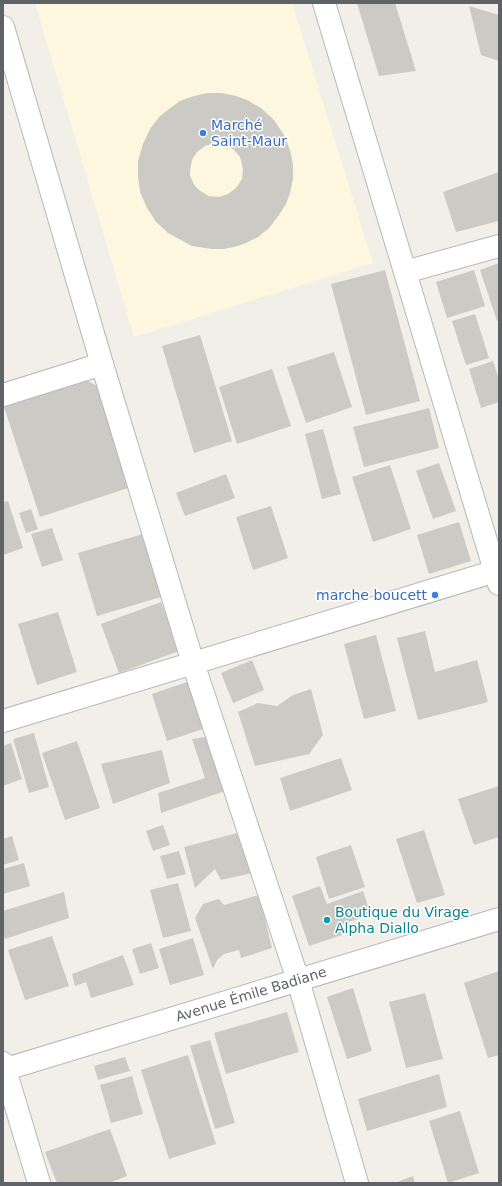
<svg xmlns="http://www.w3.org/2000/svg" width="502" height="1186" font-family="'DejaVu Sans',sans-serif">
	<style>
		.commercial { fill: #fef7e0 }
		.building { fill: #cccac5; fill-rule: evenodd }
		.lines { fill: none; stroke-linecap: round; stroke-linejoin: round }
		.minor-casing { stroke: #b5b8bc; stroke-width: 24 }
		.minor { stroke: #fff; stroke-width: 22 }
		.shop-dot { fill: #3f7fe0; stroke: #fff; stroke-width: 1.5 }
		.culture-dot { fill: #0f9aa8; stroke: #fff; stroke-width: 1.5 }
		.labels { text-anchor: middle; dominant-baseline: central; stroke-width: 3; stroke-linejoin: round; paint-order: stroke }
		.shop-label { font-size: 14px; fill: #366cbe; stroke: #fff; text-anchor: start }
		.culture-label { font-size: 14px; fill: #0d838f; stroke: #fff; text-anchor: start }
		.street-label { font-size: 14px; fill: #5f6368; stroke: #fff }
	</style>
	<rect width="100%" height="100%" fill="#f1efe8"/>
	<polygon class="commercial" points="35,3 292,3 373,263 134,337"/>
	<g class="building">
		<polygon points="357,3 395,3 416,71 379,76"/>
		<polygon points="469,6 499,15 499,61 481,55"/>
		<path d="M207,93H222L236,96L247,100L261,108L274,120L284,135L290,150L293,164V179L290,193L286,204L279,215L269,228L258,237L246,243L238,246L224,249H212L192,246L168,233L156,222L147,208L140,192L138,176V161L143,144L150,129L159,117L169,109L180,101L194,96ZM215,143L225,144L234,150L240,157L243,169L242,179L236,188L228,194L219,197L209,196L199,190L195,186L190,176V171L192,160L197,152L205,146Z"/>
		<polygon points="499,172 499,221 456,232 443,192"/>
		<polygon points="499,263 499,320 497,321 480,270"/>
		<polygon points="385,270 420,401 366,415 331,284"/>
		<polygon points="474,270 485,306 447,318 436,282"/>
		<polygon points="475,314 489,358 466,365 452,321"/>
		<polygon points="200,335 232,441 194,453 162,346"/>
		<polygon points="334,352 352,407 306,423 287,367"/>
		<polygon points="493,361 499,380 499,402 481,408 469,369"/>
		<polygon points="272,369 291,426 237,444 219,387"/>
		<polygon points="85,379 100,388 131,487 40,517 4,407"/>
		<polygon points="429,408 439,448 364,467 353,427"/>
		<polygon points="323,429 341,494 322,499 305,434"/>
		<polygon points="439,463 456,511 433,519 416,471"/>
		<polygon points="390,465 411,529 373,542 352,477"/>
		<polygon points="226,474 235,498 185,516 176,493"/>
		<polygon points="8,501 23,548 3,555 3,502"/>
		<polygon points="271,506 288,558 253,570 236,517"/>
		<polygon points="31,509 38,529 26,533 19,513"/>
		<polygon points="459,522 471,561 429,574 417,535"/>
		<polygon points="52,528 63,560 42,567 31,534"/>
		<polygon points="143,534 161,597 97,616 78,553"/>
		<polygon points="161,602 179,651 119,673 101,624"/>
		<polygon points="58,612 77,672 37,685 18,624"/>
		<polygon points="425,631 435,672 477,660 488,702 418,720 397,638"/>
		<polygon points="376,635 396,711 364,719 344,644"/>
		<polygon points="252,660 264,690 233,703 221,673"/>
		<polygon points="190,681 206,728 167,741 152,694"/>
		<polygon points="311,689 323,735 309,754 255,766 238,712 258,703 277,706 293,695"/>
		<polygon points="34,733 49,787 29,793 13,739"/>
		<polygon points="211,736 225,791 161,813 158,793 205,778 192,739"/>
		<polygon points="77,741 100,808 65,820 42,753"/>
		<polygon points="11,743 22,779 3,786 3,746"/>
		<polygon points="162,750 170,783 113,804 101,764"/>
		<polygon points="341,758 352,790 290,811 280,778"/>
		<polygon points="499,786 499,837 474,845 458,799"/>
		<polygon points="163,825 170,845 153,851 146,831"/>
		<polygon points="424,830 445,895 417,903 396,839"/>
		<polygon points="241,832 252,873 221,880 215,869 195,888 184,847"/>
		<polygon points="12,836 19,860 3,865 3,839"/>
		<polygon points="351,845 365,887 329,899 316,857"/>
		<polygon points="179,851 186,874 167,879 160,856"/>
		<polygon points="24,863 30,886 3,894 3,869"/>
		<polygon points="178,883 191,931 163,938 150,890"/>
		<polygon points="320,886 327,904 363,891 371,915 339,925 342,935 309,946 292,896"/>
		<polygon points="64,892 69,918 5,939 3,934 3,911"/>
		<polygon points="259,895 272,948 241,958 239,950 224,954 217,960 213,969 195,918 203,904 219,899 224,905"/>
		<polygon points="52,936 69,986 25,1000 8,950"/>
		<polygon points="193,938 204,975 170,985 159,949"/>
		<polygon points="151,943 159,968 140,974 132,949"/>
		<polygon points="123,955 134,985 91,998 86,982 75,986 72,974"/>
		<polygon points="499,971 499,1055 488,1058 464,983"/>
		<polygon points="353,988 372,1051 347,1059 327,997"/>
		<polygon points="425,993 443,1059 406,1068 389,1002"/>
		<polygon points="287,1012 299,1052 226,1074 214,1033"/>
		<polygon points="210,1040 235,1123 215,1129 190,1046"/>
		<polygon points="188,1055 216,1144 169,1159 141,1070"/>
		<polygon points="125,1057 130,1071 98,1080 94,1066"/>
		<polygon points="439,1074 447,1107 367,1131 358,1099"/>
		<polygon points="132,1076 143,1114 111,1123 100,1085"/>
		<polygon points="460,1111 479,1173 448,1183 429,1121"/>
		<polygon points="110,1129 127,1176 109,1183 57,1183 45,1152"/>
		<polygon points="413,1176 415,1183 395,1183"/>
	</g>
	<g class="lines">
		<defs>
			<g id="minor">
				<polyline points="324,3 499,584"/>
				<polyline points="3,27 102,364 193,663 298,980 357,1183"/>
				<polyline points="405,272 499,246"/>
				<polyline points="3,395 102,364"/>
				<polyline points="3,721 499,570"/>
				<polyline points="3,1063 39,1183"/>
				<polyline points="3,1070 499,919"/>
			</g>
		</defs>
		<use href="#minor" class="minor-casing"/>
		<use href="#minor" class="minor"/>
	</g>
	<g class="shop-dot">
		<circle cx="203" cy="133" r="4"/>
		<circle cx="435" cy="595" r="4"/>
	</g>
	<circle class="culture-dot" cx="327" cy="920" r="4"/>
	<g class="labels">
		<g class="shop-label">
			<text x="211" y="125">Marché<tspan x="211" dy="16">Saint-Maur</tspan></text>
			<text x="427" y="595" text-anchor="end">marche boucett</text>
		</g>
		<g class="culture-label">
			<text x="335" y="912">Boutique du Virage<tspan x="335" dy="16">Alpha Diallo</tspan></text>
		</g>
		<g class="street-label">
			<text transform="translate(251 994) rotate(-17)">Avenue Émile Badiane</text>
		</g>
	</g>
	<rect width="502" height="1186" fill="none" stroke="#5f6368" stroke-width="8"/>
</svg>
